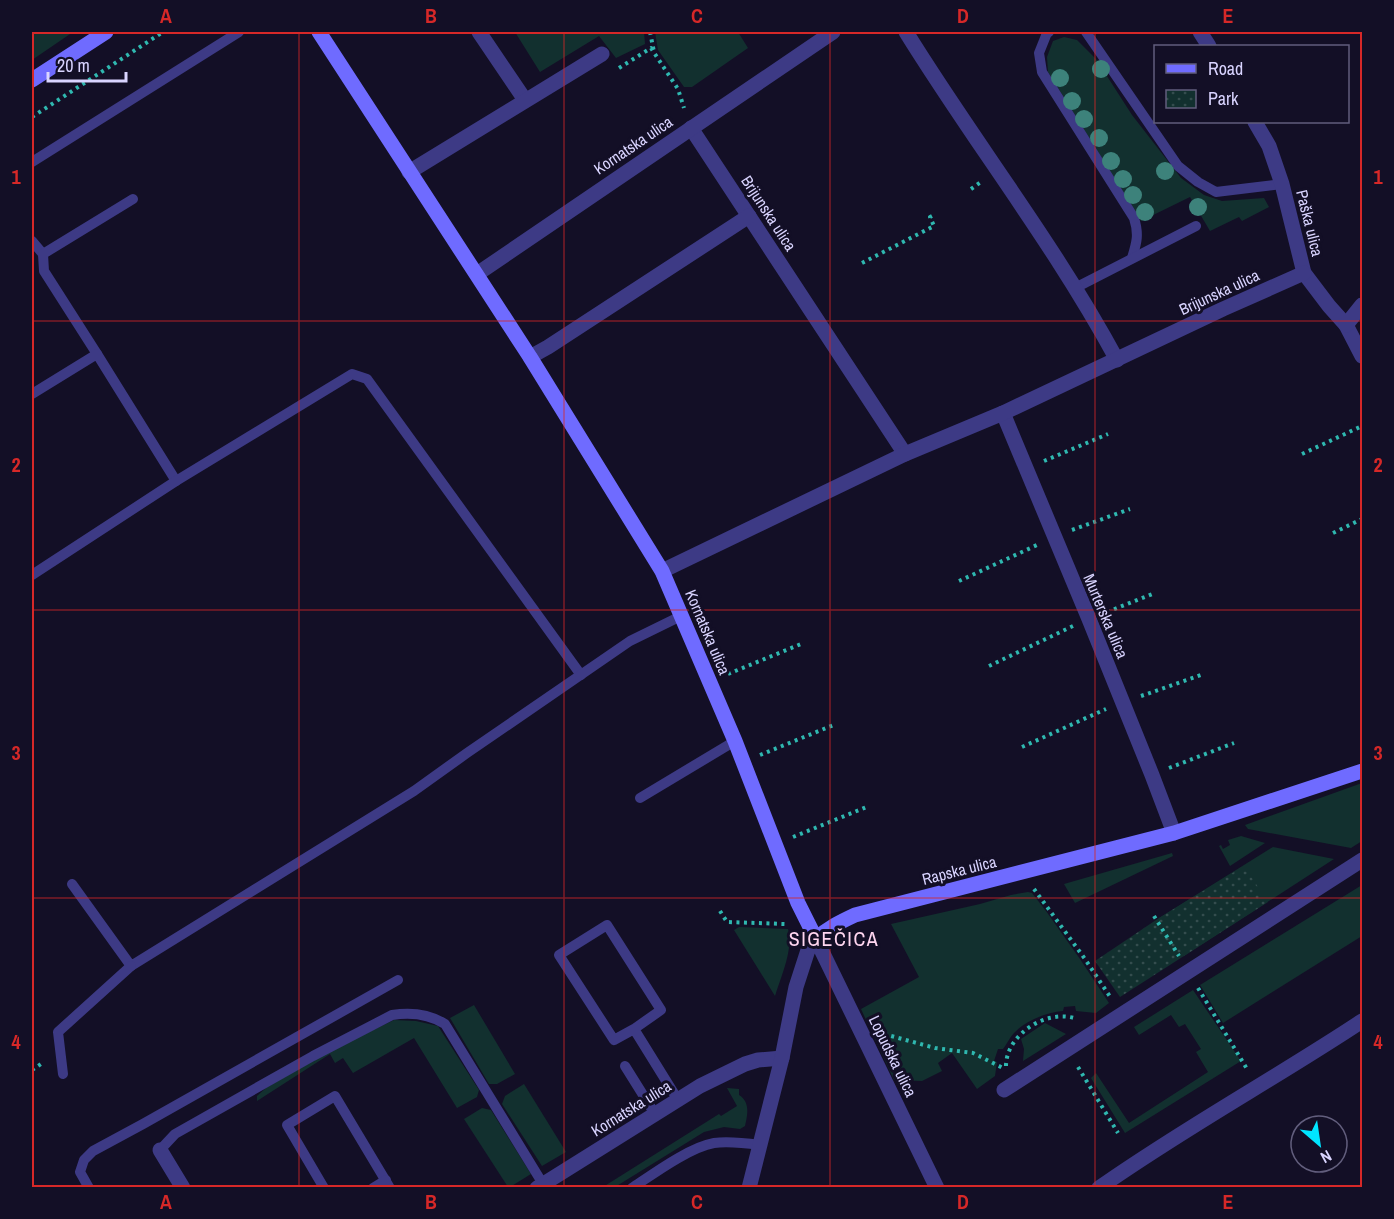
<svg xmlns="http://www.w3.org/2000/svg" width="1394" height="1219" font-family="'Archivo Narrow',sans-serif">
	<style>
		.green { fill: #12302f }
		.park { fill: url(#park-dots) }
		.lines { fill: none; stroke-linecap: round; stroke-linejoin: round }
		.path { stroke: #2fb8b0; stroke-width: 4; stroke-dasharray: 3 4.5; stroke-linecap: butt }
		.lane { stroke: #3d3a85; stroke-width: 10 }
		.street { stroke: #3d3a85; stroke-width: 15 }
		.secondary { stroke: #6f6bff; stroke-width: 15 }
		.tree { fill: #3d827b }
		.grid { fill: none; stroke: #d62828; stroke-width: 1.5; stroke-opacity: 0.55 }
		.labels { text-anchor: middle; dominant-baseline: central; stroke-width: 6; stroke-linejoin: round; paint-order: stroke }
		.street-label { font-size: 16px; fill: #d9d4ff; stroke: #130f26 }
		.quarter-label { font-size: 20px; letter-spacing: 1.5px; fill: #ffd6f0; stroke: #130f26 }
		.neatline { fill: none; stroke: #d62828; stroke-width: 2 }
		.grid-label { font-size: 20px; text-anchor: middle; font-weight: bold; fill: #d62828 }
	</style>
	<defs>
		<pattern id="park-dots" width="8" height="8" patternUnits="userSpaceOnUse" patternTransform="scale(1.5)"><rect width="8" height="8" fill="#12302f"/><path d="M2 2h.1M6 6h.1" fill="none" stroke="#344d4e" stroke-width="1.8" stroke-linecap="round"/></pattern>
	</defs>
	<rect width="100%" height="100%" fill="#130f26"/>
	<g class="green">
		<polygon points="32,32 73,32 32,60"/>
		<polygon points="515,32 644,32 645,44 616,58 599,36 540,72"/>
		<polygon points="655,32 738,32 748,48 692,87 684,87 658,50"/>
		<polygon points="1064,37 1077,40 1096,59 1132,115 1181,178 1204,195 1222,201 1264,198 1269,207 1242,221 1239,217 1210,231 1190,197 1141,221 1048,72 1047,57 1053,41"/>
		<polygon points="1362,783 1362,841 1351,848 1248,829 1245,825"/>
		<polygon points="1241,836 1265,843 1230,866 1219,846 1221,845 1223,849 1230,845 1228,840"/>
		<polygon points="1273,847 1334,859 1184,956 1159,918"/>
		<polygon points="1172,853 1173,856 1075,903 1064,884"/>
		<polygon points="1362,885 1362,936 1223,1023 1200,985"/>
		<path d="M1028,892L1032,893L1046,911L1080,959L1109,1003L1096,1013L1076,1011L1075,1006L1064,1007L1063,1011C1047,1012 1025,1021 1014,1033C1010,1037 1007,1044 1003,1049H998L994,1061L997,1062L995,1076L977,1089L952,1053L938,1063L942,1071L922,1081L894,1080L861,1009L919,977L891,924L980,904L1011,895Z"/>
		<path d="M739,927L788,929C794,948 781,977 775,996L734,930Z"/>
		<polygon points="1193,990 1241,1061 1125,1133 1091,1078 1096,1073 1129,1123 1208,1072 1196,1052 1201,1049 1185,1024 1179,1027 1171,1015 1139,1035 1134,1027"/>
		<polygon points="474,1005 515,1074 497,1084 489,1084 450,1018"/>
		<polygon points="394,1020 416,1021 438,1026 479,1090 477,1097 457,1108 414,1038 353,1073 343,1058 335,1063 330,1054 257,1101 257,1096 266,1088 329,1051"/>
		<polygon points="1045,1023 1066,1034 1023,1061 1024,1049 1021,1039"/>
		<polygon points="524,1084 566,1152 542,1166 502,1104 505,1096"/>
		<path d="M727,1088L739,1089V1095C750,1102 748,1114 745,1126L740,1129L724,1127L704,1132L615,1187H603L719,1114L721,1116L737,1106Z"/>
		<polygon points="482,1108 491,1110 531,1174 510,1187 508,1187 464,1119"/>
	</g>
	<polygon class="park" points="1244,866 1268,902 1120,997 1095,961 1159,918"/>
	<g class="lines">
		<g class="path">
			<polyline points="650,32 654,52"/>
			<polyline points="619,68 651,48 678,89 684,108"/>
			<polyline points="32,117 163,32"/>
			<polyline points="971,189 981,182"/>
			<polyline points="862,263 934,226 930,217 934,215"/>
			<polyline points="1302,454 1362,426"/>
			<polyline points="1044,461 1108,434"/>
			<polyline points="1072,530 1130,509"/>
			<polyline points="1333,533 1362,519"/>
			<polyline points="959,581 1037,545"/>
			<polyline points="1107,612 1155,593"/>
			<polyline points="989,666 1073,626"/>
			<polyline points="728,674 801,644"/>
			<polyline points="1141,696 1201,675"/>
			<polyline points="1022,747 1106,709"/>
			<polyline points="760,755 836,724"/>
			<polyline points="1169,768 1234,743"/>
			<polyline points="793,837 869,806"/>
			<polyline points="1034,889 1085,959 1111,998"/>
			<polyline points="720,911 727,922 785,924"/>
			<polyline points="1154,916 1179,956"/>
			<polyline points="1198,988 1247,1069"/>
			<polyline points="884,1034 935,1048 973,1053 1003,1068"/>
			<path d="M1006,1066C1006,1034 1048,1008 1077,1019"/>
			<polyline points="1078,1067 1118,1133"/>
			<polyline points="32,1070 44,1062"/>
		</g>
		<g class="lane">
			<path d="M1049,32L1047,33L1039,53L1042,72L1134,218C1139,234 1137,242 1132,258"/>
			<polyline points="1086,32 1178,166 1198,182 1216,192 1282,184"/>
			<polyline points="32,162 239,32"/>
			<polyline points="32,241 43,254"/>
			<polyline points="1075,288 1196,226"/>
			<polyline points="97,354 44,271 43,254 133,199"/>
			<polyline points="32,394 97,354 176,481"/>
			<polyline points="32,575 176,481 352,374 367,379 581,675"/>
			<polyline points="640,798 735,741"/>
			<polyline points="72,884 131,966 414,791 467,753 630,641 681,616"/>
			<polyline points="634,1029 661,1010 607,925 559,955 614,1040 634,1029 678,1100"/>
			<polyline points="625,1066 655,1114"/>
			<polyline points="63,1074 58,1032 131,966"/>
			<path d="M160,1150L175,1134L313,1056L392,1015C411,1012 429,1014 445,1024L543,1184"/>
			<polyline points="89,1188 80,1172 84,1160 93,1151 143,1124 398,980"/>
			<polyline points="324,1188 287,1125 335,1096 390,1188"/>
			<polyline points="373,1188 386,1180"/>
			<path d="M632,1188C653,1174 690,1147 714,1143C729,1141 745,1143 760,1145"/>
		</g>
		<g class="street">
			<polyline points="479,32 525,100"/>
			<path d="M906,32C974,142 1055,245 1117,360"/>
			<polyline points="1200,32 1209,46"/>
			<polyline points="1255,122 1269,146 1282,184 1304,273 1329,306 1346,325 1362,356"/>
			<polyline points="691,128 905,454"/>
			<polyline points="409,172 602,54"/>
			<polyline points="477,274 833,32"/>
			<polyline points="1346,325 1362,305"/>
			<polyline points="530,357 548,347 749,216"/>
			<polyline points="1003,413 1089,619 1152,775 1174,833"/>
			<polyline points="662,571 905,454 1003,413 1223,309 1304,273"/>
			<polyline points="1004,1090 1362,860"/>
			<polyline points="160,1150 183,1188"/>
			<polyline points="537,1188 700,1086 745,1064 758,1060 782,1058"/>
			<polyline points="749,1188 782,1058 796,987 808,950 816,939 937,1188"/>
			<path d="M1099,1188C1184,1128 1276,1078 1362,1021"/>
		</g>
		<g class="secondary">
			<path d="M319,32L530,357L662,571L735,741L798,903L816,939C828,928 840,922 855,915L1174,833L1362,771"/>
			<polyline points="32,80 106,32"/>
		</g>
	</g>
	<g class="tree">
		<circle cx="1101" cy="69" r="9"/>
		<circle cx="1060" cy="78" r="9"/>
		<circle cx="1072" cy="101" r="9"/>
		<circle cx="1084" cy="119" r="9"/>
		<circle cx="1099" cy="138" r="9"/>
		<circle cx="1111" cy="161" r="9"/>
		<circle cx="1165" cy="171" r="9"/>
		<circle cx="1123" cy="179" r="9"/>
		<circle cx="1133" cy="195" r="9"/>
		<circle cx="1198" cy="207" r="9"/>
		<circle cx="1145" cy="212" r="9"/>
	</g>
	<path class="grid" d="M299,32V1188M564,32V1188M830,32V1188M1095,32V1188M32,321H1362M32,610H1362M32,898H1362"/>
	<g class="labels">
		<g class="street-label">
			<text transform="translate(633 145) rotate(-34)">Kornatska ulica</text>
			<text transform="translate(769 213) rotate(57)">Brijunska ulica</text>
			<text transform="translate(1310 223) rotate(76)">Paška ulica</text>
			<text transform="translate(1219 292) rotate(-25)">Brijunska ulica</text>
			<text transform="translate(1106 616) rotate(67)">Murterska ulica</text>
			<text transform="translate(708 632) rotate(67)">Kornatska ulica</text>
			<text transform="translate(959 870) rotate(-14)">Rapska ulica</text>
			<text transform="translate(893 1056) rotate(64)">Lopudska ulica</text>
			<text transform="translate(631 1108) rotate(-32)">Kornatska ulica</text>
		</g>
		<g class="quarter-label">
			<text x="834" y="938">SIGEČICA</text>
		</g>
	</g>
	<rect width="1394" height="1219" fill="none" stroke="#130f26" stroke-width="66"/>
	<rect x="1154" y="45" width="195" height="78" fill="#130f26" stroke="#625e7d" stroke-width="1.5"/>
	<rect x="1166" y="64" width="30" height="9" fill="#6f6bff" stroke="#625e7d" stroke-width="1.5"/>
	<text x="1208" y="75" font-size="18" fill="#d9d4ff">Road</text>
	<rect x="1166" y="90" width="30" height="18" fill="url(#park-dots)" stroke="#625e7d" stroke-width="1.5"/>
	<text x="1208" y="105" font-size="18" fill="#d9d4ff">Park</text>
	<g transform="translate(1319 1144) rotate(151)"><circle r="28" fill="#130f26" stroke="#625e7d" stroke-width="1.5"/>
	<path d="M0-4.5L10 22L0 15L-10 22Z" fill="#00e5ff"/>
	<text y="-9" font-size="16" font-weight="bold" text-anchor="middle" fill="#d9d4ff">N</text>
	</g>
	<path d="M48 72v9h78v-9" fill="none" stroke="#d9d4ff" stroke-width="3"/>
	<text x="57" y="72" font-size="18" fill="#d9d4ff" stroke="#130f26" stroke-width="4.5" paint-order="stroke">20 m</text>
	<rect x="33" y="33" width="1328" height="1153" class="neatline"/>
	<g class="grid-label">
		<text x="166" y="23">A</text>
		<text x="431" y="23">B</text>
		<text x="697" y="23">C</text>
		<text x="963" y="23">D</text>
		<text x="1228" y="23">E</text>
		<text x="16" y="184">1</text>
		<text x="1378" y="184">1</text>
		<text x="16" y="472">2</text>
		<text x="1378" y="472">2</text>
		<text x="16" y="760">3</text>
		<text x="1378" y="760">3</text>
		<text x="16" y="1049">4</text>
		<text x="1378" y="1049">4</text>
		<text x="166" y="1209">A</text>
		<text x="431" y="1209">B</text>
		<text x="697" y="1209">C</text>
		<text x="963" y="1209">D</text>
		<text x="1228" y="1209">E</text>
	</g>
</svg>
